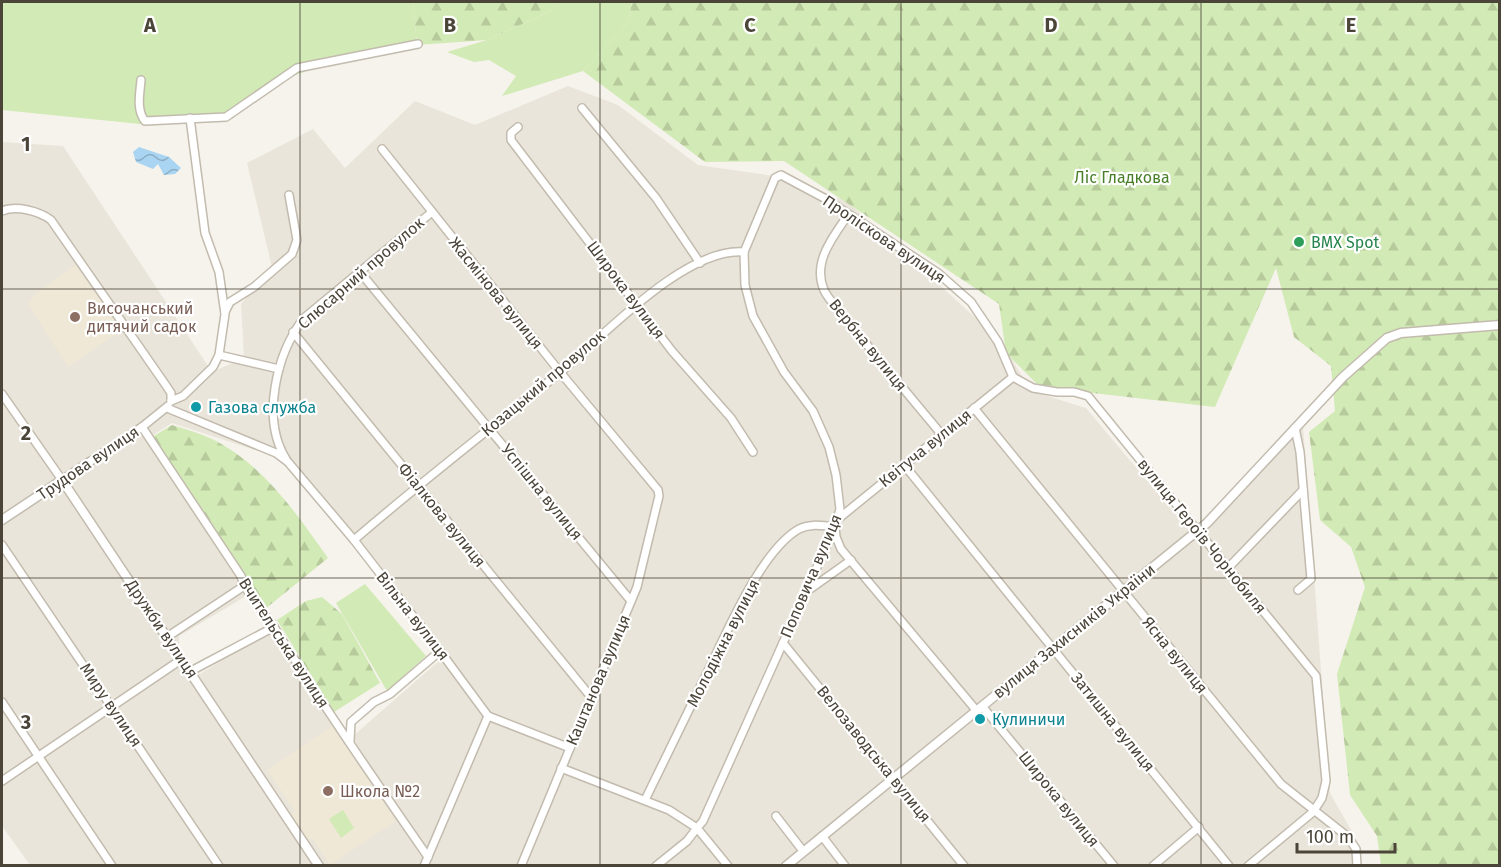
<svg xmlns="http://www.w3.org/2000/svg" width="1501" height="867" font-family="'Fira Sans',sans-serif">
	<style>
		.residential { fill: #eae5da; fill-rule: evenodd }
		.education { fill: #efe8d6 }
		.green { fill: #d2eab5 }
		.forest { fill: url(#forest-firs) }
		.water { fill: url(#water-waves) }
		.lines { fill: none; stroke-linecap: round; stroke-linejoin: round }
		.minor-casing { stroke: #c2bbae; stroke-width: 10 }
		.tertiary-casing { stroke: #c2bbae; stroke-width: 11 }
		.minor { stroke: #fff; stroke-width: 7 }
		.tertiary { stroke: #fff; stroke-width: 8 }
		.grid { fill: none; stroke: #4b4439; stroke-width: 1.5; stroke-opacity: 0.55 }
		.leisure-dot { fill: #2e9e5b; stroke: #fff; stroke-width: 2 }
		.education-dot { fill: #8d6e63; stroke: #fff; stroke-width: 2 }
		.culture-dot { fill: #0f9aa8; stroke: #fff; stroke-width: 2 }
		.labels { text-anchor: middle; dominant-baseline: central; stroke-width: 4.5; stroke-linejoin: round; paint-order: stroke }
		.park-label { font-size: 16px; fill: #4a7f2a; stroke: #fff }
		.street-label { font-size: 16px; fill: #4b4439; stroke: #fff }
		.leisure-label { font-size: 16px; fill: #27864d; stroke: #fff; text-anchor: start }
		.education-label { font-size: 16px; fill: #785e54; stroke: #fff; text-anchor: start }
		.culture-label { font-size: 16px; fill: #0d838f; stroke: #fff; text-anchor: start }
		.grid-label { font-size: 20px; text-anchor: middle; font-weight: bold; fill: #4b4439; stroke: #fff; stroke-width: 4.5; stroke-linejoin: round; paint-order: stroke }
	</style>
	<defs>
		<pattern id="forest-firs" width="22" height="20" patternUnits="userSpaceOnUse" patternTransform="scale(1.5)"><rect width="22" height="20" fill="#d2eab5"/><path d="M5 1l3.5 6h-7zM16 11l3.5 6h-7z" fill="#b6ca9c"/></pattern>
		<pattern id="water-waves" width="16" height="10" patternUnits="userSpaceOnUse" patternTransform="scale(1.5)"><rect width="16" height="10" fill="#a9d4f2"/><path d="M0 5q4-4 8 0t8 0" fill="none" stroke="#8caec5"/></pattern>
	</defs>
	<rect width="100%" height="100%" fill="#f6f3ec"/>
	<path class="residential" d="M568,86L618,105L698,165L781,177L847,201L1000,340L1031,391L1086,408L1197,540L1303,426L1330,793L1355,837L1358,865H30L2,826V142L63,146L212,372L244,358L241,304L272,267L247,163L313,129L345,168L415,101L475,125ZM172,423L274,456L286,464L351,542L431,645L440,660L353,736L340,722L295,659L270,630L200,674L192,669L179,650V636L253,592L151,436Z"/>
	<g class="education">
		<polygon points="75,265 122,330 68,367 28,304 34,295"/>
		<polygon points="332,726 396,821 330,865 312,838 307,840 290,815 295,811 267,770"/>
	</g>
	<g class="green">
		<polygon points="2,2 413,2 417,45 332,62 268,85 232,119 140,124 2,110"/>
		<polygon points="558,2 632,2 628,23 583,71 502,96 516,76 489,60 474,62 447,52 487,40 549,12"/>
		<polygon points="365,584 426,656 387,691 336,603"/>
		<polygon points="343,810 354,828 341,838 329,819"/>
	</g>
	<g class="forest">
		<polygon points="413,2 558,2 549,12 487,40 417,45"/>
		<polygon points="632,2 1499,2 1499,865 1381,865 1377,836 1350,795 1337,674 1365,587 1351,547 1320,520 1309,432 1335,411 1331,366 1294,337 1276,268 1215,407 1040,387 1006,353 999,304 784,161 705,162 583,71 628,23"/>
		<path d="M172,425C185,429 199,433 212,439C263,464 296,513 328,558L265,609L152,437Z"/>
		<polygon points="322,597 342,614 380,683 334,712 277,620 306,601"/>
	</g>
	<polygon class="water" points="139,147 169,157 181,168 175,174 164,175 158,164 153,169 136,162 133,152"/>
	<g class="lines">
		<defs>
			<g id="minor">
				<path d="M141,80C140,93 136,110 145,121L226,117L297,68L418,44"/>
				<polyline points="582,108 656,198 700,263"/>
				<polyline points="518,127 511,133 511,140 672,351 731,418 753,452"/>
				<polyline points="382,149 560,372 658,490 659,496 637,587 521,866"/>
				<path d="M2,211C16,205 39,211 51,220L165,384L171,393V401"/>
				<path d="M848,215C833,237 812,262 824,290C827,297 834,304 838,310L942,435"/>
				<polyline points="360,272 631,601"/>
				<polyline points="225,312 230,302 254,287 292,254 297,240 289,195"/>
				<polyline points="293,332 591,697"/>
				<polyline points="219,355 279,369"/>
				<polyline points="2,394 62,480 142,427 168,406"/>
				<polyline points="171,401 183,396 213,367 219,355 225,314 219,272 205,233 190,118"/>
				<polyline points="167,408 276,453 288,462 354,540 440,651 488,716 570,748"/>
				<polyline points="974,408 1281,784 1348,837 1356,849 1357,866"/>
				<path d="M142,427L241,576C247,597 265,612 276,630C324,707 376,782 428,857"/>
				<polyline points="1295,428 1300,452 1311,579 1298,590"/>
				<path d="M286,459C261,419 276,354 304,318L432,212"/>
				<polyline points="905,466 1229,866"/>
				<polyline points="838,519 1013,377"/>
				<path d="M354,540C420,483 489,429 557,375C601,339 684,247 744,252"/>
				<polyline points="2,545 219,866"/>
				<polyline points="1228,568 1303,490"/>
				<polyline points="806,592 851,560"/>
				<polyline points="167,637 244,586"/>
				<polyline points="783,643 964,866"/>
				<polyline points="191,671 274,627"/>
				<polyline points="2,702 112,866"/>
				<polyline points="982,706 1114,866"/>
				<polyline points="350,741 351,722 374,702 390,694 440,651"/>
				<polyline points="561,768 669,810 697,828 687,841 656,866"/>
				<polyline points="2,781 182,659"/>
				<path d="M645,800C665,759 685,718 705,677C725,637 760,551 799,529C810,523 823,526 835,527L836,537L841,549L976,710"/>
				<polyline points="776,816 803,851"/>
				<polyline points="822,836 845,866"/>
				<polyline points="424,866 488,716"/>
				<polyline points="728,866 697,828 703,821 835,527 840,509 836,475 829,447 813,411 784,372 753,316 745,285 744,252 773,183 775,178 781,175 824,198 938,273 971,302 998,342 1013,377 1033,388 1057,392 1074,392 1088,396 1316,676 1326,781 1322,798 1313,812 1248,866"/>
				<polyline points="1153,866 1199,827"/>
			</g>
			<g id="tertiary">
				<polyline points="2,520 62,480 319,866"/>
				<polyline points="786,866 1207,523 1343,377 1387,338 1401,333 1500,325"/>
			</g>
		</defs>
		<use href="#minor" class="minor-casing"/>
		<use href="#tertiary" class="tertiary-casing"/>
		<use href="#minor" class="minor"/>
		<use href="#tertiary" class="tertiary"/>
	</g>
	<path class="grid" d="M300,2V866M600,2V866M901,2V866M1201,2V866M2,289H1500M2,578H1500"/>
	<circle class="leisure-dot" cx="1299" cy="242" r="6"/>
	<g class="education-dot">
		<circle cx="75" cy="317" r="6"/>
		<circle cx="328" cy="791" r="6"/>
	</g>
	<g class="culture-dot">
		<circle cx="196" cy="407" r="6"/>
		<circle cx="980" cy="719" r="6"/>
	</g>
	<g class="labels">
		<g class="park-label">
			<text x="1122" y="177">Ліс Гладкова</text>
		</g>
		<g class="street-label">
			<text transform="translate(884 239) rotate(34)">Проліскова вулиця</text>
			<text transform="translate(361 273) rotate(-41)">Слюсарний провулок</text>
			<text transform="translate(626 290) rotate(53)">Широка вулиця</text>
			<text transform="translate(496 293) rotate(51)">Жасмінова вулиця</text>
			<text transform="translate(868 345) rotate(51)">Вербна вулиця</text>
			<text transform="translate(543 383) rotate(-40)">Козацький провулок</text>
			<text transform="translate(925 448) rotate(-39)">Квітуча вулиця</text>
			<text transform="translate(88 463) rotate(-34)">Трудова вулиця</text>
			<text transform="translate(542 492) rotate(51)">Успішна вулиця</text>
			<text transform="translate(442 515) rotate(51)">Фіалкова вулиця</text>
			<text transform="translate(1202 536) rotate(51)">вулиця Героїв Чорнобиля</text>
			<text transform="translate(811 576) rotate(-67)">Поповича вулиця</text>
			<text transform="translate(413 616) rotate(52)">Вільна вулиця</text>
			<text transform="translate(162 629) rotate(56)">Дружби вулиця</text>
			<text transform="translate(1074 631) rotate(-39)">вулиця Захисників України</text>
			<text transform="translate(284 643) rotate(57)">Вчительська вулиця</text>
			<text transform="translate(723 643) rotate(-63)">Молодіжна вулиця</text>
			<text transform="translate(1175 655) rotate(51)">Ясна вулиця</text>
			<text transform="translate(598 680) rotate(-67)">Каштанова вулиця</text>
			<text transform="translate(111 705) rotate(56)">Миру вулиця</text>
			<text transform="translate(1113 722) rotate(51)">Затишна вулиця</text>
			<text transform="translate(874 754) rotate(51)">Велозаводська вулиця</text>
			<text transform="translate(1059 799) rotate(51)">Широка вулиця</text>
		</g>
		<g class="leisure-label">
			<text x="1311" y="242">BMX Spot</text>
		</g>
		<g class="education-label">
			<text x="87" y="308">Височанський<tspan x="87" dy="18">дитячий садок</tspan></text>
			<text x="340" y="791">Школа №2</text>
		</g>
		<g class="culture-label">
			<text x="208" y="407">Газова служба</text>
			<text x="992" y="719">Кулиничи</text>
		</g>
	</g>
	<g class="grid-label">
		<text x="150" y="32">A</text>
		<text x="450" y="32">B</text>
		<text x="750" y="32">C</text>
		<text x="1051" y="32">D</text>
		<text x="1351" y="32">E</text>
		<text x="26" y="151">1</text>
		<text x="26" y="440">2</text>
		<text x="26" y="729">3</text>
	</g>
	<rect width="1501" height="867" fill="none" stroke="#4b4439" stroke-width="6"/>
	<path d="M1297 843v9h98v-9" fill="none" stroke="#4b4439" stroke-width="3"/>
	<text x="1306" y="843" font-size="18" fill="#4b4439" stroke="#ffffff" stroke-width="4.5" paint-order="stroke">100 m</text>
</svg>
